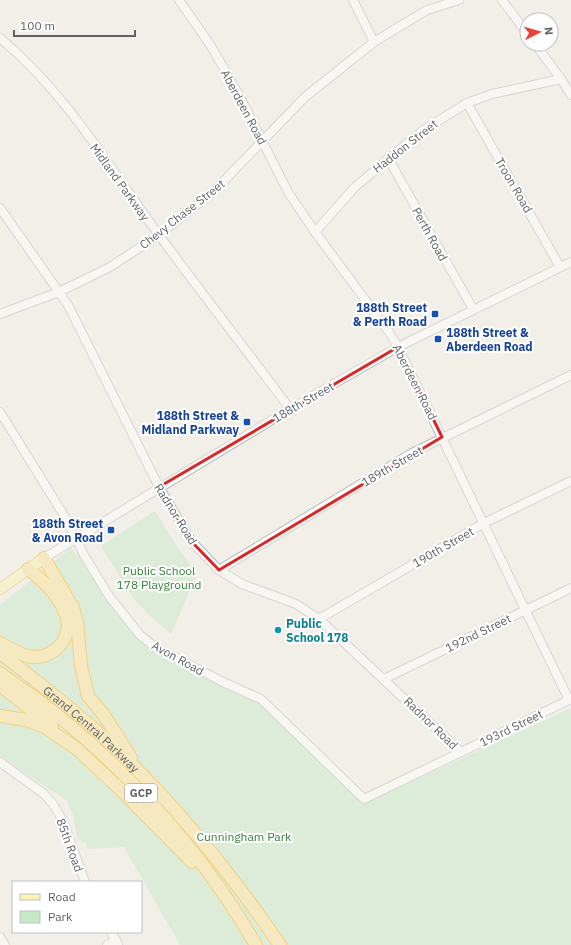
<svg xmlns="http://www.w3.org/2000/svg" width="571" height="945" font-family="'IBM Plex Sans',sans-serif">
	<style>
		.green { fill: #c5e8c5 }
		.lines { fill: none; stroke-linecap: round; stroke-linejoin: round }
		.minor-casing { stroke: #b5b8bc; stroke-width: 10 }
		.major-casing { stroke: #f2c960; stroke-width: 12 }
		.highway-casing { stroke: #f9ab00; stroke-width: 14 }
		.minor { stroke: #fff; stroke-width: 8 }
		.major { stroke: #fff2af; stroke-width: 10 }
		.highway { stroke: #fde293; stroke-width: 12 }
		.marked { fill: none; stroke: #d62828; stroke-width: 3; stroke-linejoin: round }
		.transit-dot { fill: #1a4fb4; stroke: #fff; stroke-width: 1.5 }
		.culture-dot { fill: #0f9aa8; stroke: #fff; stroke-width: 1.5 }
		.labels { text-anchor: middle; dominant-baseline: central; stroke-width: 4; stroke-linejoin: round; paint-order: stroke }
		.shield { fill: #fff; stroke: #8f9295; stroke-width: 1 }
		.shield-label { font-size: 11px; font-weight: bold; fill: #5f6368 }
		.street-label { font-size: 12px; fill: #5f6368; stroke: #fff }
		.transit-label { font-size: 12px; font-weight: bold; fill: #164399; stroke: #fff; text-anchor: end }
		.park-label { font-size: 12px; fill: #348238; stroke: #fff }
		.culture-label { font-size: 12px; font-weight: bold; fill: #0d838f; stroke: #fff; text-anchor: start }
	</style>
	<rect width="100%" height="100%" fill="#f1efe8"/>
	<g class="green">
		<polygon points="155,511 177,547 197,574 171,634 149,615 134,599 101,546"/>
		<polygon points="71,548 147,636 187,662 264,700 351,790 366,803 571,708 571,945 180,945 124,847 88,849 86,843 83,843 77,838 73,815 67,801 0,756 0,605"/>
	</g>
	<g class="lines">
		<defs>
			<g id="minor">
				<polyline points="179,0 211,46 239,95 288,192 315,232 389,332 398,347 569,700"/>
				<polyline points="353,0 374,42"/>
				<polyline points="502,0 527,33"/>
				<path d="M0,38C63,90 106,162 154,228C198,289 245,348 290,409"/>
				<polyline points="535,44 561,79 571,95"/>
				<polyline points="467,103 560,267"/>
				<polyline points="388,158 473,309"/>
				<polyline points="0,208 68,305 159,487 192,542 219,570 242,584 296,604 319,619 461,752"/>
				<polyline points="315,232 355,187 422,131 467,103 492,94 561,79"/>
				<polyline points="0,314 59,292 110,267 159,235 215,190 305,97 374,42 427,10 459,0"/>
				<polyline points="0,412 68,522 84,555 109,596 140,635 155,647 223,682 261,699 364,799 571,699"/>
				<polyline points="44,558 290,409 398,347 571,262"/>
				<polyline points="219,570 412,453 571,375"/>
				<polyline points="319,619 484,523 571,481"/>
				<polyline points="384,679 571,588"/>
				<polyline points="0,762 44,794 53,804 63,821 85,882"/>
				<polyline points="111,932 118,945"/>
				<polyline points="0,937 5,945"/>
				<polyline points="107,945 116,940"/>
			</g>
			<polyline id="major" points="0,589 44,558"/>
			<g id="highway">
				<polyline points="44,558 73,608 77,622 81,666 88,696 104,715 131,758"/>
				<path d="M0,643C9,648 18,654 28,656C51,662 74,639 66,615C59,595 44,581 28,569"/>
				<path id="s1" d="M0,653C34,679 69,706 101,735C169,797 228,869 280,945"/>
				<path d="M0,673C20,688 42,702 61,718C138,781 206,859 256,945"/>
				<polyline points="0,685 52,726"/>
				<polyline points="0,716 26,720 45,727 77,749 122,791 192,862"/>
			</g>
		</defs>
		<use href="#minor" class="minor-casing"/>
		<use href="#major" class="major-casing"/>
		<use href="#highway" class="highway-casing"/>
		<use href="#minor" class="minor"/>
		<use href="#major" class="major"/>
		<use href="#highway" class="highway"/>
	</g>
	<path d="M0 0H571V945H0ZM398,347L442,437L219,570L192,542L159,487Z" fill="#f1efe8" fill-opacity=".55" fill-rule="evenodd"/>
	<path class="marked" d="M398,347L442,437L219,570L192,542L159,487Z"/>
	<g class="transit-dot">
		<rect x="431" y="310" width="8" height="8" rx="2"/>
		<rect x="434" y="335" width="8" height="8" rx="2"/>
		<rect x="243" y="418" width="8" height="8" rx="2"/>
		<rect x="107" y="526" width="8" height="8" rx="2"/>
	</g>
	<circle class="culture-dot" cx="278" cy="630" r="4"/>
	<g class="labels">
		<rect class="shield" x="125" y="784" width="32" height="18" rx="3"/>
		<g class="shield-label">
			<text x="141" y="793">GCP</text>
		</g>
		<g class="street-label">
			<text transform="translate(244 107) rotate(62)">Aberdeen Road</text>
			<text transform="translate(405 146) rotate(-38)">Haddon Street</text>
			<text transform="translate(120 182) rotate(54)">Midland Parkway</text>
			<text transform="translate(514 185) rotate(60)">Troon Road</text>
			<text transform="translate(182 214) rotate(-38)">Chevy Chase Street</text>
			<text transform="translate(430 234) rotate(61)">Perth Road</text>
			<text transform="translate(415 382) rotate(63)">Aberdeen Road</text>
			<text transform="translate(303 402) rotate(-30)">188th Street</text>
			<text transform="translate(392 466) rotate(-30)">189th Street</text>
			<text transform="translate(176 514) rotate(58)">Radnor Road</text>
			<text transform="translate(443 547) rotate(-30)">190th Street</text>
			<text transform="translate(478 633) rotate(-26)">192nd Street</text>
			<text transform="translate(178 658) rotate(29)">Avon Road</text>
			<text transform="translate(431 723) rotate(44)">Radnor Road</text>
			<text transform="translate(511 728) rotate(-26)">193rd Street</text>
			<text stroke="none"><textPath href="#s1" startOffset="119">Grand Central Parkway</textPath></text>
			<text transform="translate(70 845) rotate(70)">85th Road</text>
		</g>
		<g class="transit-label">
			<text x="427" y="307">188th Street<tspan x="427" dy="14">&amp; Perth Road</tspan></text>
			<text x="446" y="332" text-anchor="start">188th Street &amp;<tspan x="446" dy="14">Aberdeen Road</tspan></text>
			<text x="239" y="415">188th Street &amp;<tspan x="239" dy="14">Midland Parkway</tspan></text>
			<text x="103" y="523">188th Street<tspan x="103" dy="14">&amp; Avon Road</tspan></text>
		</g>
		<g class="park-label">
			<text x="159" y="570">Public School<tspan x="159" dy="14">178 Playground</tspan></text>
			<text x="244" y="836">Cunningham Park</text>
		</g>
		<g class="culture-label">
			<text x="286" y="623">Public<tspan x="286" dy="14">School 178</tspan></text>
		</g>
	</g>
	<rect x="12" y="881" width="130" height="52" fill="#ffffff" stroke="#bfc1c3"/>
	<rect x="20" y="894" width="20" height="6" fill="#fff2af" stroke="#bfc1c3"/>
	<text x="48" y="901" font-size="12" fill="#5f6368">Road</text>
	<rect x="20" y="911" width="20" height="12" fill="#c5e8c5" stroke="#bfc1c3"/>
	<text x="48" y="921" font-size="12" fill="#5f6368">Park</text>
	<g transform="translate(539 32) rotate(84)"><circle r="19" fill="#ffffff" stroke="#bfc1c3"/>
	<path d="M0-3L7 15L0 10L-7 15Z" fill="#ea4335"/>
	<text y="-6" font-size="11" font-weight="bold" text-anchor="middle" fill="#5f6368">N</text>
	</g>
	<path d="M14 30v6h121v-6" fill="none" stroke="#5f6368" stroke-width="2"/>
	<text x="20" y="30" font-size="12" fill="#5f6368" stroke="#ffffff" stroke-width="3" paint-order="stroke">100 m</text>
</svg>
